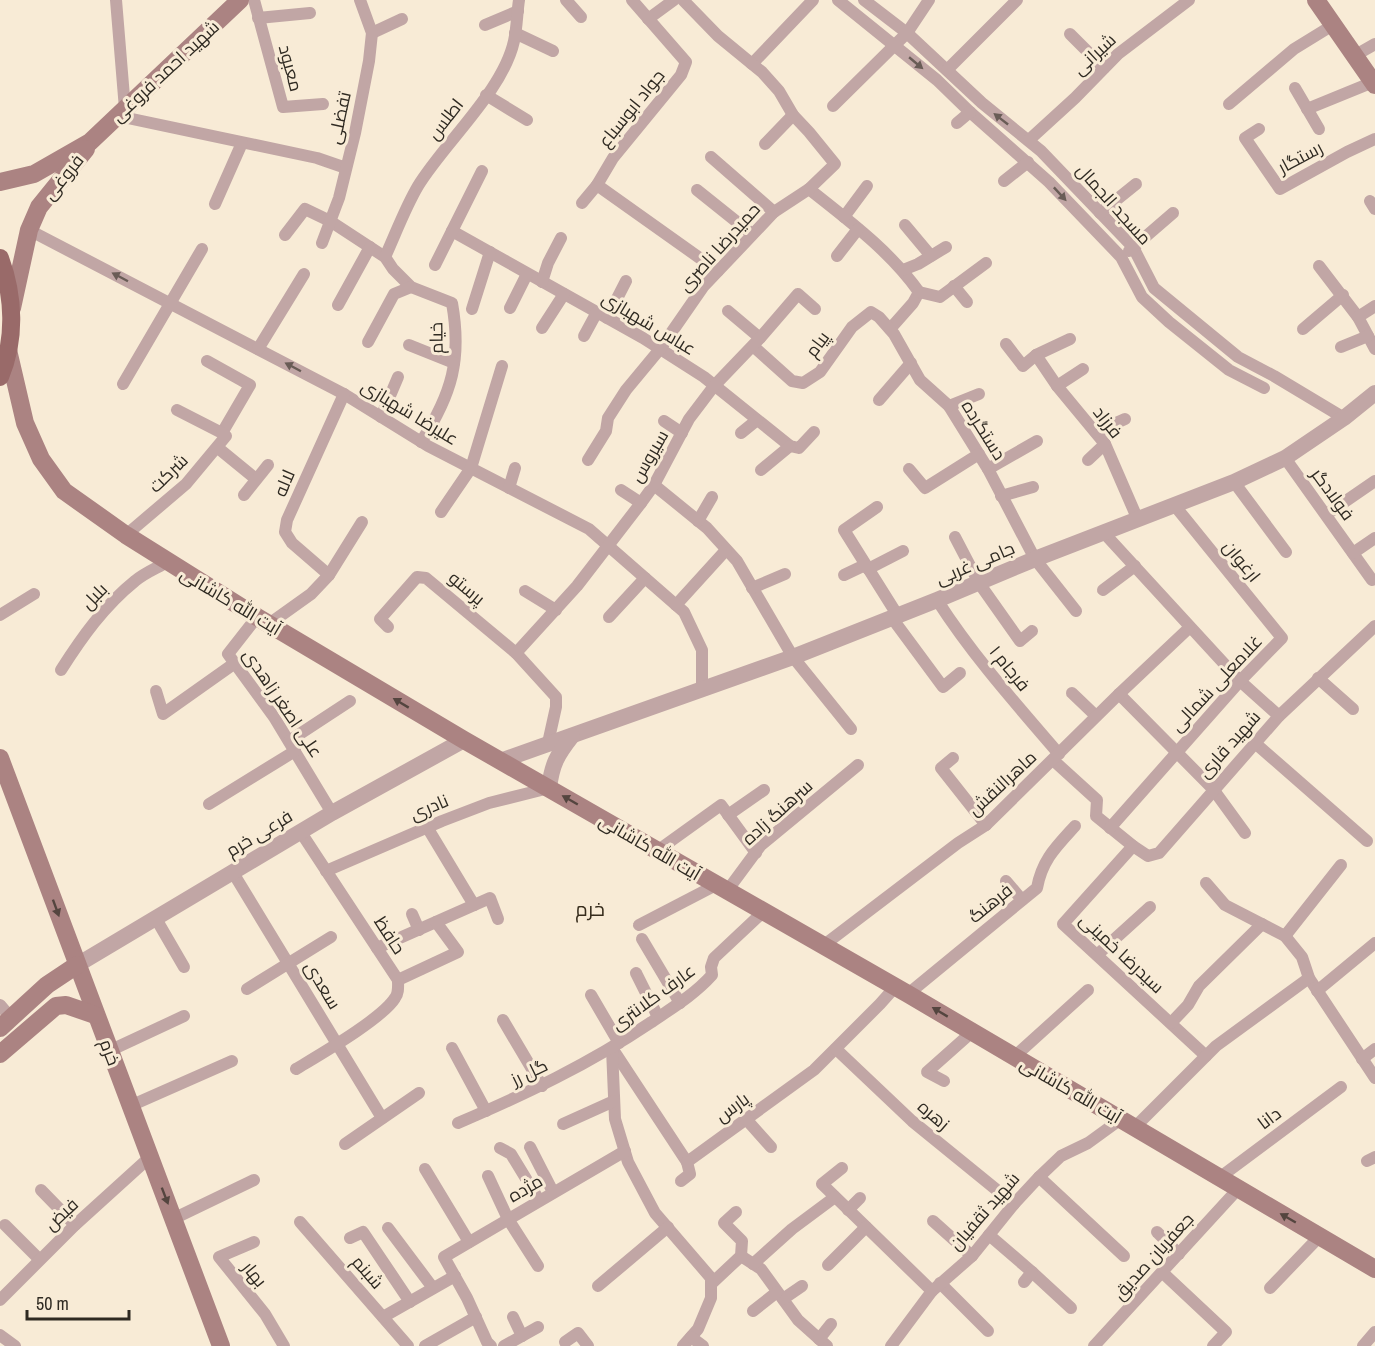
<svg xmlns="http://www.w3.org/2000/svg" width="1375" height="1346" font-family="'Archivo Narrow',Cairo,sans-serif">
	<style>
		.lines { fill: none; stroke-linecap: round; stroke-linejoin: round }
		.minor { stroke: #c1a6a5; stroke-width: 12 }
		.tertiary { stroke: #c1a6a5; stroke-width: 16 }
		.secondary { stroke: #ab8382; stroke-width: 18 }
		.primary { stroke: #996a69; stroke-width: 18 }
		.oneway { fill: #695c56 }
		.oneway2 { fill: #54453f }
		.labels { text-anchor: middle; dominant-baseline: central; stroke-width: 6; stroke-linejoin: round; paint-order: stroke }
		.street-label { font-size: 18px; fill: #2f2a22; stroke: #f8ebd6 }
		.neighbourhood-label { font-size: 20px; fill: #362c1c; stroke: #f8ebd6 }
	</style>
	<rect width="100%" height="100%" fill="#f8ebd6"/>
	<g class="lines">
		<g class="minor">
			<polyline points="116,0 125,109"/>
			<polyline points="254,0 283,107 323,104"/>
			<polyline points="566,0 581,17"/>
			<polyline points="838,0 937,80 970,112 1049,182 1121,257 1142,297 1169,322 1229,370 1264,388"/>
			<polyline points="864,0 907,33 982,103 1041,151 1133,247 1154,288 1238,357 1274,376 1344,418"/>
			<polyline points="258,18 310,13"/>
			<polyline points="648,19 674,0"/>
			<polyline points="485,25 518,11"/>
			<polyline points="372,33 402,19"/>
			<polyline points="515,33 553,51"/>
			<polyline points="1070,34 1104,68"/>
			<polyline points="1354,56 1375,44"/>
			<polyline points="752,64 813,0"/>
			<polyline points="947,70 1017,0"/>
			<polyline points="1295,88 1319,129"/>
			<polyline points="486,95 527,120"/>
			<polyline points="1229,104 1294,49 1333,25"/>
			<polyline points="833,106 907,33 929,0"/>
			<polyline points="1307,109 1373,82"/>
			<polyline points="118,116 317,158 346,168"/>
			<polyline points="957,123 970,112"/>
			<polyline points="1259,129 1245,138 1280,189 1347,152 1375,139"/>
			<polyline points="1029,140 1075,98 1118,54 1189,0"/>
			<polyline points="765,144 793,115"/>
			<polyline points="711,157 774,212"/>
			<polyline points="1004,181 1028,162"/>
			<polyline points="597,185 718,271"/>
			<path d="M809,189C848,220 890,251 919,292L913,303L890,329"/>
			<polyline points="697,190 752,234"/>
			<polyline points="1370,201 1375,209"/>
			<polyline points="582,203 597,185 613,158 681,75 686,62 632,0"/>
			<polyline points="215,204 242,143"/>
			<polyline points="1100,213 1136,184"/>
			<polyline points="844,217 867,186"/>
			<polyline points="905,225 931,256"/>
			<polyline points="29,230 344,394 428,446 589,529 684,612 702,650 702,690"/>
			<polyline points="452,231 643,338 704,377 790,446 799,448 814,432"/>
			<path d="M285,235L305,209L330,221L385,257L393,269L411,287L452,303C462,359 452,394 421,442"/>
			<polyline points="322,243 339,198 355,133 369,61 372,33 360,0"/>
			<polyline points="1129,251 1173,213"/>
			<polyline points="837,256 858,229"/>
			<path d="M385,257C396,233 405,208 418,186C445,142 503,91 514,41C517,28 517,13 519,0"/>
			<polyline points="435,265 482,171"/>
			<polyline points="1319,266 1358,317"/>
			<polyline points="903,270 918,264 946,247"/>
			<polyline points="542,282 548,263 561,238"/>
			<polyline points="954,286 967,302"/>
			<polyline points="919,292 940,297 986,263"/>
			<polyline points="338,305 370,247"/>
			<polyline points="1375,306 1358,317 1375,349"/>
			<polyline points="510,308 527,274"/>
			<polyline points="472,309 490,252"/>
			<polyline points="728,311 760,338"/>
			<polyline points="607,318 626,281"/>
			<polyline points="542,328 564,294"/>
			<polyline points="1303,329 1343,295"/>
			<polyline points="584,336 597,312"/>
			<polyline points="368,342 394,294 411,287"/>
			<polyline points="1006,344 1023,366 1036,355 1070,339"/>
			<polyline points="409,345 454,363"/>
			<polyline points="753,346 792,381 803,383 820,372 852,327 871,312 879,317 894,334 920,380 949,406 988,469 1035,559 1076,611"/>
			<polyline points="1341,347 1368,336"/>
			<polyline points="258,349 304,274"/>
			<polyline points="1036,355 1057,386 1105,444 1138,520"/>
			<polyline points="207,361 250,385 222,433"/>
			<polyline points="123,384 202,249"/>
			<polyline points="1057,386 1083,369"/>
			<polyline points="879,400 911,363"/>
			<polyline points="949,406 979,394"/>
			<polyline points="177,410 222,433"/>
			<polyline points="381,417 398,377"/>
			<polyline points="664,421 682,433"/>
			<polyline points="1096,432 1125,419"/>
			<polyline points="741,433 757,420"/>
			<polyline points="218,448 256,479"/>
			<polyline points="1285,458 1372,580"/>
			<polyline points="588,460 606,431 608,418 626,390 660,349 703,287 774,212 809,189 835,164 809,132 793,115 779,91 762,72 718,36 683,0"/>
			<polyline points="1088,460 1105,444"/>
			<polyline points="909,469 925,488 979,454"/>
			<polyline points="988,469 1037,441"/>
			<polyline points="761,470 790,446"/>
			<polyline points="1234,482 1286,552"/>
			<polyline points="654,485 707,528 737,561 793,657 851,729"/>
			<polyline points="509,488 515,468"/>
			<polyline points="621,490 641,503"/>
			<polyline points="244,495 268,465"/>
			<polyline points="1001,496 1033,487"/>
			<polyline points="877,507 844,530 898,616"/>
			<polyline points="441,512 471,468 502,366"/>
			<polyline points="1327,514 1375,481"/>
			<polyline points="698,521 712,497"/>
			<polyline points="1104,533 1240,681 1279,716"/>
			<polyline points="126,535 186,484 226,436 222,433"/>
			<polyline points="955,537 979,583 1020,641 1032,631"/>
			<polyline points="1353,553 1375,538"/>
			<polyline points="868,569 903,551"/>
			<polyline points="329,575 292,543 285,532 287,520 344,394"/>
			<polyline points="844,575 865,565"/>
			<polyline points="752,588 785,574"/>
			<polyline points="1103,590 1135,566"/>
			<polyline points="525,591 556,610"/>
			<path d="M937,600C973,656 1016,704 1059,754"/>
			<polyline points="676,605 726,550"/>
			<polyline points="0,615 34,594"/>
			<polyline points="257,617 228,654 274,717 332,813"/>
			<polyline points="609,617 645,578"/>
			<polyline points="892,618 943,687 960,673"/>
			<polyline points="269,624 311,594 329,575 362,522"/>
			<polyline points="388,627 380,619 417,577 426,578 516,653 556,697 556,707 548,743"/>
			<polyline points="516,653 577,586 641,503 654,485 689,419 714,386 760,338 798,294 815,309"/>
			<path d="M61,670C82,637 104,606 135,581C144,573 157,568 167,562"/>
			<polyline points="1318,678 1353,709"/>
			<polyline points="156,691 163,714 235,663"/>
			<polyline points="1072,693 1096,716"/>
			<polyline points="1119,694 1213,789 1245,833"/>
			<polyline points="289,741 350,701"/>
			<polyline points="1255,743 1367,841"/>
			<polyline points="953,758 941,768 986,825"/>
			<polyline points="1053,760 1097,800 1096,816 1133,846 1148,856 1159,853 1279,716 1375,626"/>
			<polyline points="209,804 295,751"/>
			<polyline points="728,815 764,790"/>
			<polyline points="427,827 474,905"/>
			<polyline points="1110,828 1240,681 1282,638 1175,506"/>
			<polyline points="1133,846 1063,924 1206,1056"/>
			<polyline points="657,851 721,805 756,853"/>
			<polyline points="232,871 382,1118"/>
			<polyline points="326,871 442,821 489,803 549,788"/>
			<polyline points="1006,881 1022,900"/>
			<polyline points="1206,883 1225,905 1285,936 1302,957 1309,978 1375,1078"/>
			<polyline points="727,891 761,845 858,765"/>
			<polyline points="412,914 419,930"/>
			<polyline points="155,917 184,967"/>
			<polyline points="639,925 716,885"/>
			<polyline points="1285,936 1341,865"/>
			<polyline points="642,939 680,1003"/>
			<polyline points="824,945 958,843 986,825 1119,694 1189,628"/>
			<polyline points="377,948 490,898 498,919"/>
			<polyline points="1097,955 1150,907"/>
			<polyline points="636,973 658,1017"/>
			<polyline points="398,980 458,952 436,922"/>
			<polyline points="247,989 331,937"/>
			<polyline points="1317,991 1375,943"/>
			<path d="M908,994L1037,888C1042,860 1056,847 1075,826"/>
			<polyline points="591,995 619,1043"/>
			<polyline points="0,1005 11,1018"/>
			<polyline points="503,1020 542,1086"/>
			<polyline points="1171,1023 1188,1005 1199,986 1262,924"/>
			<polyline points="452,1048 486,1111"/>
			<polyline points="612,1048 687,1162 814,1070 880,1004 896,986"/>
			<polyline points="612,1049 615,1119 628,1162 655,1213 711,1278 711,1298 698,1329 683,1346"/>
			<polyline points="836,1049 912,1121 1014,1204"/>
			<polyline points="109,1051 184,1016"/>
			<polyline points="1014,1057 1088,990"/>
			<polyline points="1362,1059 1375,1049"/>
			<path d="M296,1069C319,1055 382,1019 395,998C399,993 398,986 398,980L300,831"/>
			<polyline points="944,1081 927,1072 972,1032"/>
			<polyline points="130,1106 232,1061"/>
			<polyline points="746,1119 771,1147"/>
			<path d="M458,1123C526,1094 589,1064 650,1023C672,1008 694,995 712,975L711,967L714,958L764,911"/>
			<polyline points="563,1124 614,1101"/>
			<polyline points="1135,1127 1216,1046 1309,978"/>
			<polyline points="345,1144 419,1093"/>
			<polyline points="530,1147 553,1192"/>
			<polyline points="500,1148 511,1154 539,1200"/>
			<polyline points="1367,1161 1375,1157"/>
			<polyline points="842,1168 822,1184 932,1291"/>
			<polyline points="425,1169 469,1242"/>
			<polyline points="488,1176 508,1219 538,1266"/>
			<polyline points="1039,1177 1124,1256"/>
			<polyline points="1219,1178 1341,1087"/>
			<polyline points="681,1181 690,1174 687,1162"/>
			<polyline points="41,1190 75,1225"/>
			<polyline points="848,1210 860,1198"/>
			<polyline points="173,1219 254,1180"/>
			<polyline points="933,1221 972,1256"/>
			<polyline points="300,1222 408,1346"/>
			<polyline points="5,1225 39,1259"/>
			<polyline points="388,1228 433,1288"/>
			<polyline points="1157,1232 1179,1254"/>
			<polyline points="989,1235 1032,1272 1071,1308"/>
			<polyline points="350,1238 363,1232 410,1302"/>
			<polyline points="254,1242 219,1257 265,1314 284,1346"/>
			<polyline points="741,1256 761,1269 798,1320 827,1346"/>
			<polyline points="753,1264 792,1229 835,1197"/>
			<polyline points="828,1265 866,1227"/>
			<polyline points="1162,1272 1226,1332 1213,1346"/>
			<polyline points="1024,1282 1032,1272"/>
			<polyline points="940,1283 988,1331"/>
			<polyline points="711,1284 741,1256 742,1241 724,1223 736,1212"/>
			<polyline points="598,1286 668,1227"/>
			<polyline points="1270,1288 1320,1236"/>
			<polyline points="783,1299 802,1286"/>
			<polyline points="0,1300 75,1225 150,1157"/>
			<polyline points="753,1311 777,1292"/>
			<polyline points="383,1317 455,1276"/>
			<polyline points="513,1317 522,1336"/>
			<polyline points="0,1335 15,1346"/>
			<polyline points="691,1337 703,1346"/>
			<polyline points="819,1339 831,1324"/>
			<polyline points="565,1342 578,1333 588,1346"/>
			<polyline points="425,1346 476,1317"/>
			<polyline points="491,1346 487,1342 467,1298 444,1257 625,1151"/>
			<polyline points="504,1346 538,1327"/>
			<polyline points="891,1346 932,1291 972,1256 1014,1204 1039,1177 1061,1156 1088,1143 1121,1119"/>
			<polyline points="1094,1346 1238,1189"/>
			<polyline points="1363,1346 1375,1332"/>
		</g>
		<g class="tertiary">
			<polyline points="500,761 793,657 937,600 1035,559 1234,482 1285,458 1344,418 1375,393"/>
			<path d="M549,788C552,764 557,755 572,736"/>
			<polyline points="77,965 332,813 464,740"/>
		</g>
		<g class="secondary">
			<polyline points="1316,0 1375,85"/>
			<polyline points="0,182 34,174 90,142 240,0"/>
			<polyline points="12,308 29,230 39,207 86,149"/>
			<polyline points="8,350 25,423 41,459 64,491 126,535 257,617 464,740 908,994 1375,1269"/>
			<polyline points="0,758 221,1346"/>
			<polyline points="0,1028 47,985 77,965"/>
			<polyline points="0,1054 56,1006 66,1005 95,1015"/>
		</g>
		<path class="primary" d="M0,258C14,296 16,339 0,377"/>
	</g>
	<defs><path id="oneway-solid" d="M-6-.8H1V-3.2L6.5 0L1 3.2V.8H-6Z" transform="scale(1.5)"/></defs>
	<g class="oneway">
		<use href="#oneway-solid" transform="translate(916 63) rotate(40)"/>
		<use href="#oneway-solid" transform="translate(1001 119) rotate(-142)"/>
		<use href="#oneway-solid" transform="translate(1060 194) rotate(47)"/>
		<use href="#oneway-solid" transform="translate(120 277) rotate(-152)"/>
		<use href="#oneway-solid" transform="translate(293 367) rotate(-152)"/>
	</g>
	<g class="oneway2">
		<use href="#oneway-solid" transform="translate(401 703) rotate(-149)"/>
		<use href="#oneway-solid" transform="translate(570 800) rotate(-150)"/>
		<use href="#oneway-solid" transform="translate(56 908) rotate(70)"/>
		<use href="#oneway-solid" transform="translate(940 1012) rotate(-149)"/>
		<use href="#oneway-solid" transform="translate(165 1196) rotate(69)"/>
		<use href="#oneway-solid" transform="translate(1288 1218) rotate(-150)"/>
	</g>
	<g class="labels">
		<g class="street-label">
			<text transform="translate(1094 54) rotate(-43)">شیرانی</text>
			<text transform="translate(291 68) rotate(75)">معبود</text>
			<text transform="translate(165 71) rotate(-43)">شهید احمد فروغی</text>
			<text transform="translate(631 108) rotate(-51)">جواد ابوسباع</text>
			<text transform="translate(339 118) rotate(-78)">تفضلی</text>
			<text transform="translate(445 119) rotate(-52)">اطلس</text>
			<text transform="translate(1300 157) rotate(-28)">رستگار</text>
			<text transform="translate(63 177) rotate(-51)">فروغی</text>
			<text transform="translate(1114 204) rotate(48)">مسجد الجمال</text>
			<text transform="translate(719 247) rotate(-48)">حمیدرضا ناصری</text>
			<text transform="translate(649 323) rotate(31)">عباس شهبازی</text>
			<text transform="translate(436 338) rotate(-91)">خیام</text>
			<text transform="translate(817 344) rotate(-53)">پیام</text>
			<text transform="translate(410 412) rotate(31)">علیرضا شهبازی</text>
			<text transform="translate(1108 422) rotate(52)">فرزاد</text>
			<text transform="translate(984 430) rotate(58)">دستگرده</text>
			<text transform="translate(649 456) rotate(-60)">سیروس</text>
			<text transform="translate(168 473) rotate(-44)">شرکت</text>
			<text transform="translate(284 483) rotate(-67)">لاله</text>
			<text transform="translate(1333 494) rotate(54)">فولادگر</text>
			<text transform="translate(1242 561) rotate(51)">ارغوان</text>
			<text transform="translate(975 563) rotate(-23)">جامی غربی</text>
			<text transform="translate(467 588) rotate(40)">پرستو</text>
			<text transform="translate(94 596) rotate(-46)">بلبل</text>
			<text transform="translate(231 601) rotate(31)">آیت الله کاشانی</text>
			<text transform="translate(1010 668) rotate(51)">فرجام ۱</text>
			<text transform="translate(1216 683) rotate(-47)">غلامعلی شمالی</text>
			<text transform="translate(283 703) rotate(56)">علی اصغر زاهدی</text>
			<text transform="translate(1229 744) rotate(-48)">شهید قاری</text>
			<text transform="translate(1002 783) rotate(-43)">ماهرالنقش</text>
			<text transform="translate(429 807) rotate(-23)">نادری</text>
			<text transform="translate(777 812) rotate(-42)">سرهنگ زاده</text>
			<text transform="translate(259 833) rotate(-31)">فرعی خرم</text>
			<text transform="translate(650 847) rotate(30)">آیت الله کاشانی</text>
			<text transform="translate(990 903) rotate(-39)">فرهنگ</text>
			<text transform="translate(390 935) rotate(57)">حافظ</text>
			<text transform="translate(1122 953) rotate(43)">سیدرضا خمینی</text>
			<text transform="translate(323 985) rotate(59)">سعدی</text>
			<text transform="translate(653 997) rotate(-36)">عارف کلانتری</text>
			<text transform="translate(110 1052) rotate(69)">خرم</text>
			<text transform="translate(529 1072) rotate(-26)">گل رز</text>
			<text transform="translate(1071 1090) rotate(30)">آیت الله کاشانی</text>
			<text transform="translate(732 1107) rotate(-36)">پارس</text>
			<text transform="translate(934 1115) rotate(41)">زهره</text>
			<text transform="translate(1269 1118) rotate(-37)">دانا</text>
			<text transform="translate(525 1188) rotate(-30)">مژده</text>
			<text transform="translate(984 1211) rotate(-49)">شهید ثقفیان</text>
			<text transform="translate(61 1214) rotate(-43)">فیض</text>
			<text transform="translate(1153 1256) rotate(-48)">جعفریان صدیق</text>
			<text transform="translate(368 1272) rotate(49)">شبنم</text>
			<text transform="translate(255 1274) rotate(51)">بهار</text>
		</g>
		<g class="neighbourhood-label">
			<text x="590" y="908">خرم</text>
		</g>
	</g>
	<path d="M27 1310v9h102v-9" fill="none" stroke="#2f2a22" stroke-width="3"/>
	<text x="36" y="1310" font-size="18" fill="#2f2a22" stroke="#f8ebd6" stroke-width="4.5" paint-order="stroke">50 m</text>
</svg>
